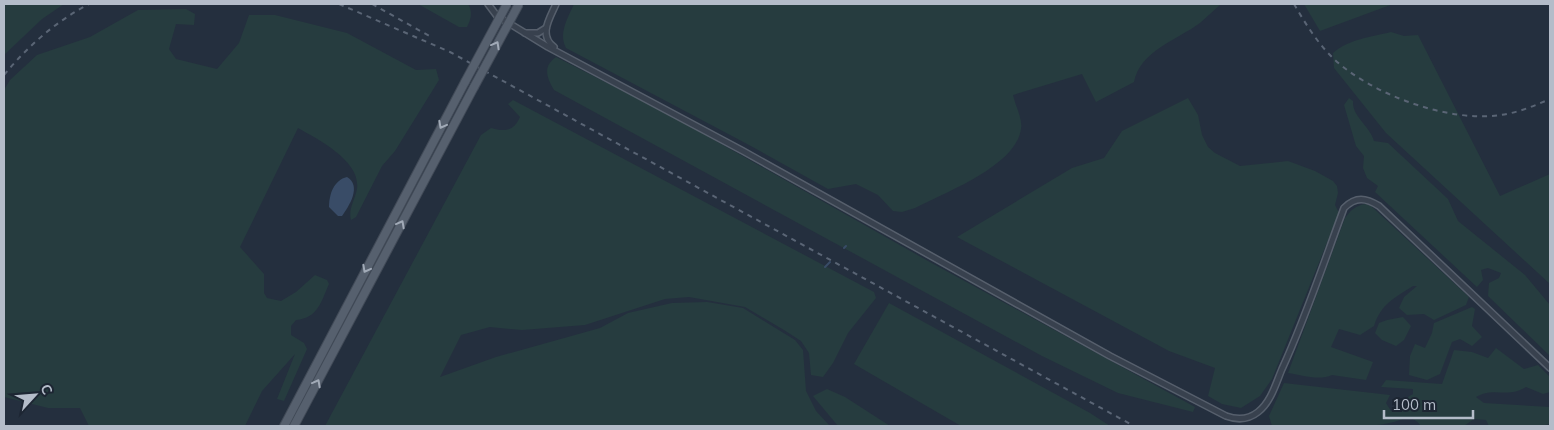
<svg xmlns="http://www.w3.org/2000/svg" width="1554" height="430" font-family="Mulish,sans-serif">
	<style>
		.green { fill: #263c3f }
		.water { fill: #394c67 }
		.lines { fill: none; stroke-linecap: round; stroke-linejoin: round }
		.stream { stroke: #394c67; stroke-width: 2 }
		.minor-casing { stroke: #565f6c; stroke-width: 8 }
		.primary-casing { stroke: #414a57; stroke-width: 10 }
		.minor { stroke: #38414e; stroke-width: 5 }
		.primary { stroke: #56606e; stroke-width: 8 }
		.rail { stroke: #5a6575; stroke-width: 2; stroke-dasharray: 5 5; stroke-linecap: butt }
		.primary-bridge-casing { stroke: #414a57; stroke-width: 10; stroke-linecap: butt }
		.primary-bridge { stroke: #56606e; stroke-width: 8 }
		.oneway { stroke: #a1aab7 }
	</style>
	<rect width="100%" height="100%" fill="#242f3e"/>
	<g class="green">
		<polygon points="4,4 64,4 42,19 4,55"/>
		<path d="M418,4H468C473,12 471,19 467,27H459Z"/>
		<path d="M574,4H1221C1214,10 1207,17 1200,23C1177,40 1140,51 1134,82L1096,102L1082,74L1013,95C1015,105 1023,119 1021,129C1016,166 946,192 915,208L902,212L893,211L878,195L856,184L828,189L749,145L566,48C558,33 568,18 574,4Z"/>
		<polygon points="1304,4 1393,4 1320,31"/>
		<path d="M186,9L195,14L194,25L176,24L169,49L176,59L217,69L239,43L249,15H275L347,33L416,70L436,69L439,80L395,151L382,166L356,217L351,220C348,209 355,200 357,189C361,161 319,140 298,128L240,247L264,274V293L267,298L281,301L296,292L315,275L327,280L329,284C321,302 318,318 296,320L291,326V335L304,343L307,349L284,401L277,399L295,354L262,391L245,426H89L80,408H48L4,397V90L10,80L37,55L90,37L138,10Z"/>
		<path d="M1391,32L1404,36L1418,35L1500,196L1550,174V284L1386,133L1334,68L1333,53C1349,39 1371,37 1391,32Z"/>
		<path d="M556,57L670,115L928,261L1195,407L1193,412L1118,393L1042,356L554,90C546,77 543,66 556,57Z"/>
		<polygon points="1188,98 1198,115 1202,135 1208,147 1215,153 1240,166 1288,161 1315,171 1333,181 1337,186 1338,193 1335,205 1339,213 1272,379 1260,396 1241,408 1222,404 1208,396 1215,368 1169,351 957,237 1072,168 1104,158 1122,131"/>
		<path d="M1349,98L1353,101C1352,117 1370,126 1374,141L1388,143L1448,199L1458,221L1525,275L1550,305V356L1488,296L1489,283L1499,278L1501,273L1488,268L1481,270L1483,280L1477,287L1375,192L1378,186L1367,178L1363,168L1364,156L1356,146L1344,105Z"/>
		<path d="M513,100L874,292L876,298L848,333L833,363L823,377L811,375L809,353L801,341L784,330L745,307L689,297L665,299L585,325L522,330L490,327L461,335L440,377L496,357L600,328L628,313L672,303L707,302L743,308L795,340L803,350L806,391L816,411L830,426H325L481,135L491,128C505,132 514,131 520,117L508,104Z"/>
		<path d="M1365,204L1371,206L1469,297L1466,305L1434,320L1424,314L1407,315L1399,308L1404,297L1417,286H1413C1394,298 1381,304 1374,326L1360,335L1339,329L1331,347L1373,362L1366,380L1332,375C1319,381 1301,375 1288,373L1345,218C1351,210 1355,206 1365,204Z"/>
		<polygon points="889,303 1090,413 1110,426 961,426 854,364"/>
		<polygon points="1472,307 1475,309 1472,326 1482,337 1472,346 1460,339 1452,342 1440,374 1427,380 1409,375 1410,356 1415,344 1425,348 1432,333 1434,323"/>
		<polygon points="1403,317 1411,326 1404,340 1396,346 1382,340 1375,333 1379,323 1387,320"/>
		<path d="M1496,348L1524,369L1538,365L1550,377V392L1543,394L1526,387C1507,399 1494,386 1476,397L1484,403L1550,407V424L1540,426H1489L1486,420L1474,419L1464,426H1421C1412,415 1407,418 1394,422C1365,430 1305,426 1272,426L1269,416L1284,383L1390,395L1386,403L1391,411H1398L1406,405L1408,397L1413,394V389L1381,387L1386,380L1442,384L1454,350L1472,352L1488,358Z"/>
		<polygon points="827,389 845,397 890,426 838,426 813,396"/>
	</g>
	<path class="water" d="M347,177C362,186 349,206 342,216H338L329,207C329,194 334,180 347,177Z"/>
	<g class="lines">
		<g class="stream">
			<polyline points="844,248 846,246"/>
			<polyline points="825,267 830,262"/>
		</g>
		<defs>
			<g id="minor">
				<path d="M488,4L497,16L548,47L743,151L1110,356L1226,416C1237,420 1248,420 1258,412C1271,402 1276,383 1282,369C1306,317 1324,262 1344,208C1356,196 1366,198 1379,206L1550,368"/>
				<polyline points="525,33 538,33 546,28"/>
				<path d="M554,47C538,35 550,18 556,4"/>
			</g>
			<g id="primary">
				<polyline points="284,426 465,82"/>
				<polyline points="294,426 474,87"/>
			</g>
		</defs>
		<use href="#minor" class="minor-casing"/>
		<use href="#primary" class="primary-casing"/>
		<use href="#minor" class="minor"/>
		<use href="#primary" class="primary"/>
		<g class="rail">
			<polyline points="339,4 450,52 1134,426"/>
			<polyline points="372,4 433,38"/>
			<path d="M1294,4C1305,23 1318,44 1334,59C1371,94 1449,123 1500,115C1517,113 1534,106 1550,99"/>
			<path d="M4,75C28,46 55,22 89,4"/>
		</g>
		<defs>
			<g id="primary-bridge">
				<polyline points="465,82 507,4"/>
				<polyline points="474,87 519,4"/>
			</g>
		</defs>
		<use href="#primary-bridge" class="primary-bridge-casing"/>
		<use href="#primary-bridge" class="primary-bridge"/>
	</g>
	<defs><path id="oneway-chevron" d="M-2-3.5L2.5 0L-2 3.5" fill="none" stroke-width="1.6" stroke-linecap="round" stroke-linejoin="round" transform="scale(1.25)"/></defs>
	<g class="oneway">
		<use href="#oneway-chevron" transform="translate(496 45) rotate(-61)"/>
		<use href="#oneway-chevron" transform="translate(442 125) rotate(118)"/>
		<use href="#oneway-chevron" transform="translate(401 224) rotate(-62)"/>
		<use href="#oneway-chevron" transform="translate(366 269) rotate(118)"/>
		<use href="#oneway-chevron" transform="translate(317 383) rotate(-62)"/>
	</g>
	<rect width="1554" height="430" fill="none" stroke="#b4bcc9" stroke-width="10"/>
	<g transform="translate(35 395) rotate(64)" stroke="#1d2633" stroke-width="4" paint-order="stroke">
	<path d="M0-4L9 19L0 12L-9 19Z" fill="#b4bcc9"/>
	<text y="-8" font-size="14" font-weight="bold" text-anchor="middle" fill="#b4bcc9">С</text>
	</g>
	<path d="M1384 410v8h89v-8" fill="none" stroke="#b4bcc9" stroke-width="2.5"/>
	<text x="1392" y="410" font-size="15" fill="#b4bcc9" stroke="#1d2633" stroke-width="4" paint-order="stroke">100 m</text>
</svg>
